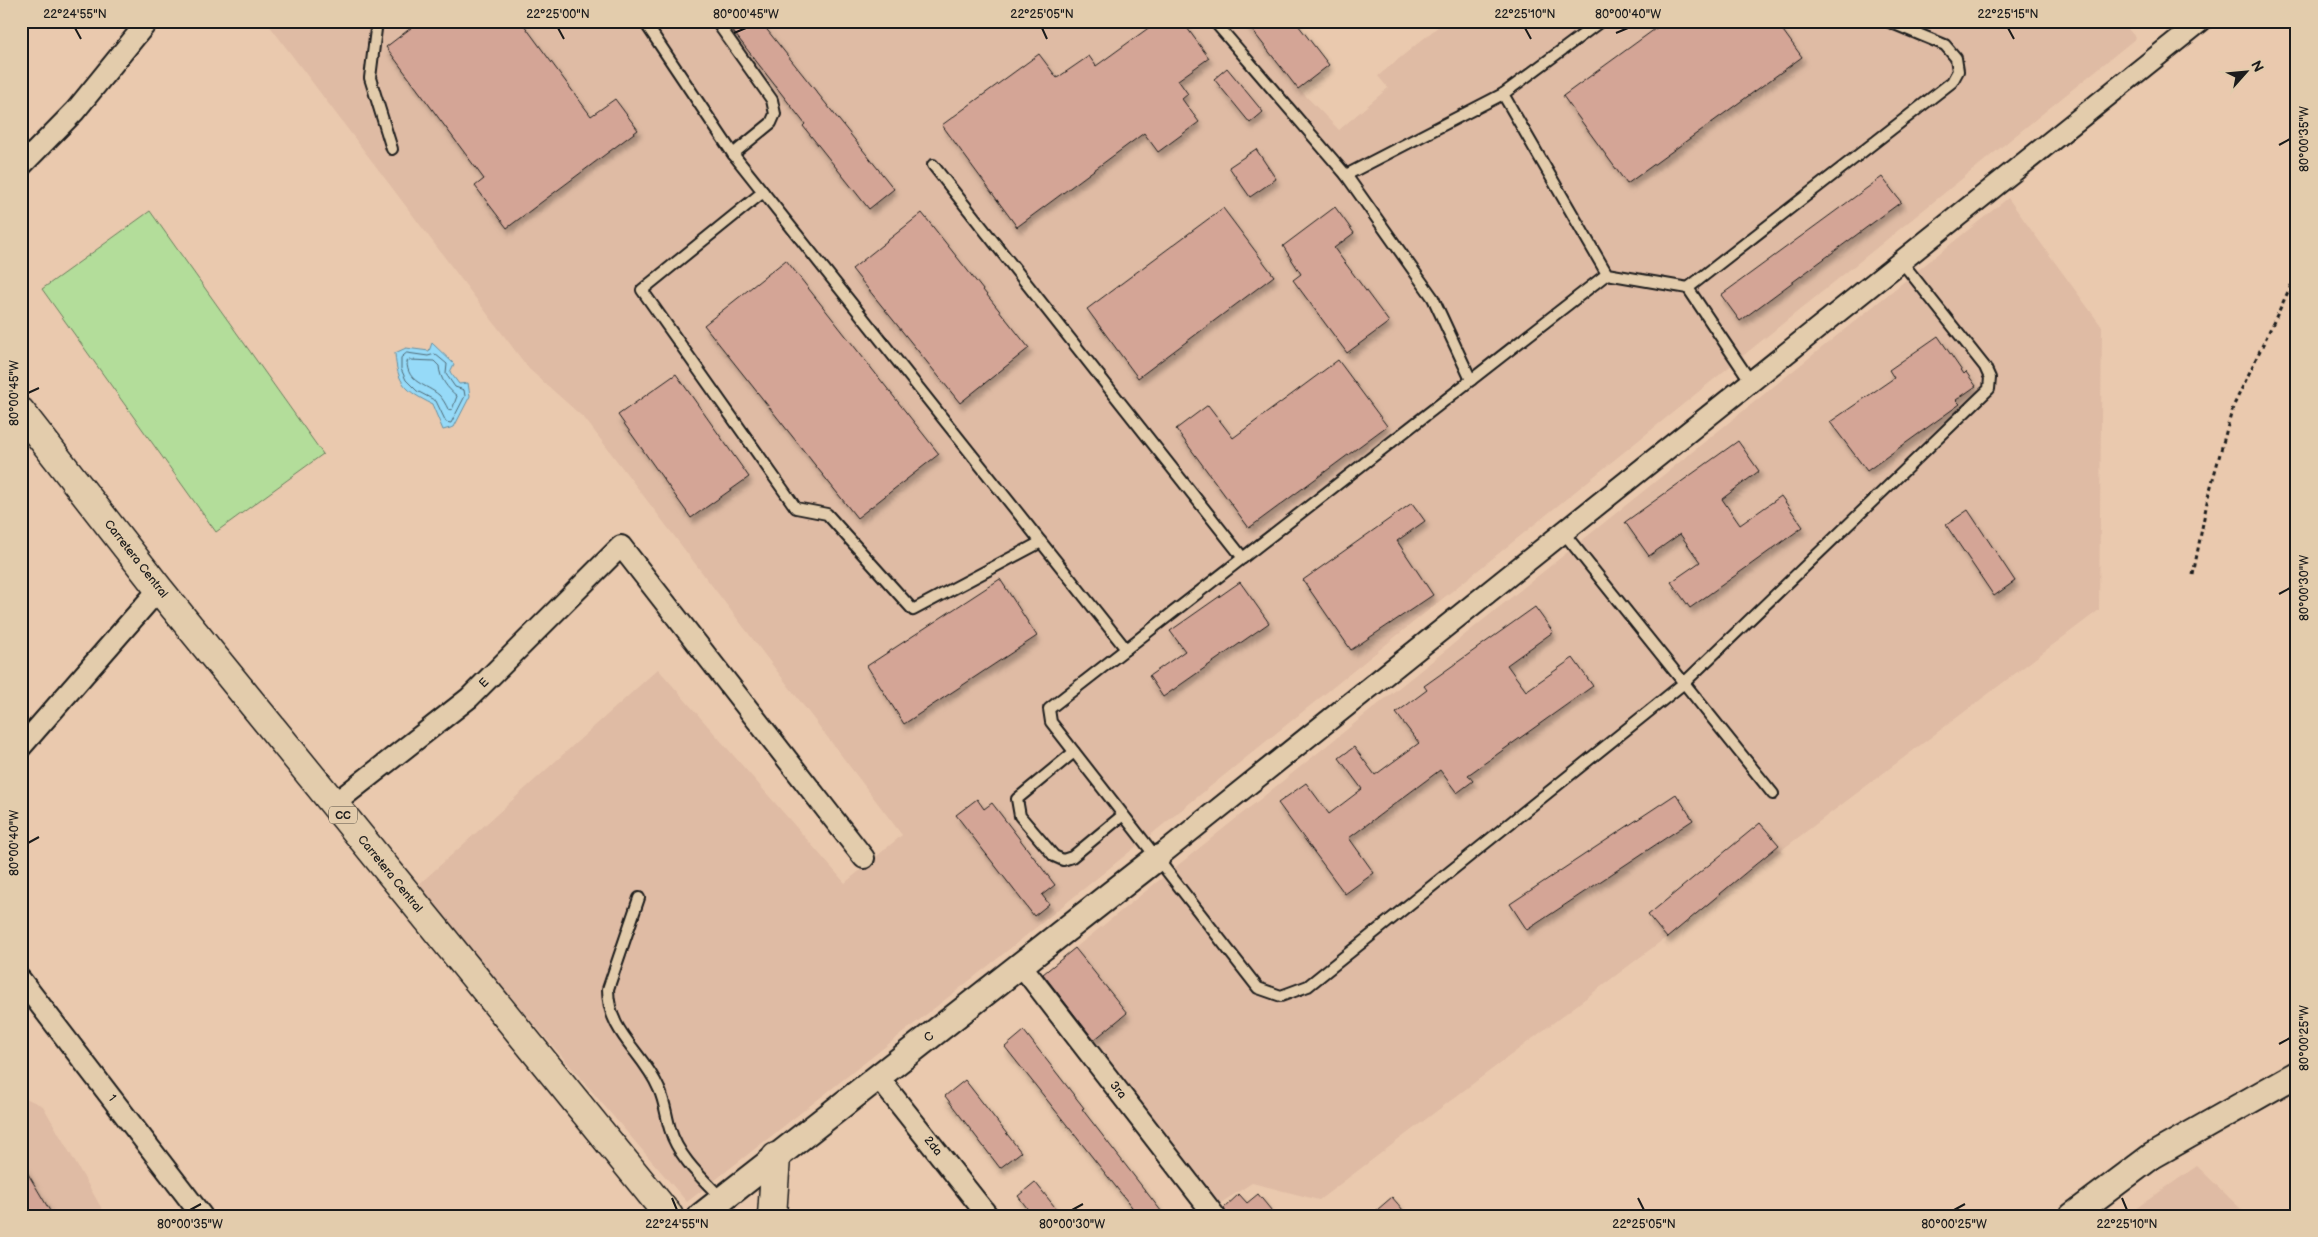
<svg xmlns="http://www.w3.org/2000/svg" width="2318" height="1237" font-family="'Balsamiq Sans',sans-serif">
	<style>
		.built { fill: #dfbba4 }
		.green { fill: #b3dd9a; stroke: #687c5b }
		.water { fill: #96daf8; stroke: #658ea0 }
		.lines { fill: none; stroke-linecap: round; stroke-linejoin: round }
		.shore { stroke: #4d6874; stroke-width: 1 }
		.building { fill: #d4a596; stroke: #1c1c1c; filter: url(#shadow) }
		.service-casing { stroke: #1c1c1c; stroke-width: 14 }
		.minor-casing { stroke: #1c1c1c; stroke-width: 24 }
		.tertiary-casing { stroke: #1c1c1c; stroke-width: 29 }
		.primary-casing { stroke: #1c1c1c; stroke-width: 31 }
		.path { stroke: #1c1c1c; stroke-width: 3; stroke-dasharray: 4 4; stroke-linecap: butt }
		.service { stroke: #e3ccac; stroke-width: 10 }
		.minor { stroke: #e3ccac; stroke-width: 20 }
		.tertiary { stroke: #e3ccac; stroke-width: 25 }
		.primary { stroke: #e3ccac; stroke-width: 28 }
		.ticks { fill: none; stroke: #1c1c1c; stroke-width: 2 }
		.labels { text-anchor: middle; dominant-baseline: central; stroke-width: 4; stroke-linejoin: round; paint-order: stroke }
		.shield { fill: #e3ccac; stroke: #585147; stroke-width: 1 }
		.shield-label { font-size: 11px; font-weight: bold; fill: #1c1c1c }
		.street-label { font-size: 12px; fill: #1c1c1c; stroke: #e3ccac }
		.neatline { fill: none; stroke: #1c1c1c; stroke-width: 2 }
		.ticks-label { font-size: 12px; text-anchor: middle; fill: #1c1c1c }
	</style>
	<defs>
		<filter id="shadow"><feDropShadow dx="3" dy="5.5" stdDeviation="2.5" flood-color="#0004"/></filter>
	</defs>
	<rect width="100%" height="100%" fill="#eac9ae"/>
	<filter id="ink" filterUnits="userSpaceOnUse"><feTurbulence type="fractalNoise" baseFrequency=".02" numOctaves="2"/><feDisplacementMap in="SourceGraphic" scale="10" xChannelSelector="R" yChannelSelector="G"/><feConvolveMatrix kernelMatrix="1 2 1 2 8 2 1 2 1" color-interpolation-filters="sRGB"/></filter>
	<g filter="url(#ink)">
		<g class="built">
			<polygon points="266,21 1295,21 1329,65 1299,89 1339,130 1388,88 1378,76 1445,21 2121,21 2136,38 997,959 687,1202 416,887 658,669 845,883 902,835 585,419 529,369"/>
			<polygon points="2008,198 2102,327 2099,610 1319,1200 1252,1183 1219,1204 1094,1040 1127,1012 1075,948"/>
			<polygon points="21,1096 43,1106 106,1216 21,1216"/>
			<polygon points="2197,1166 2248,1216 2125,1216"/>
		</g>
		<polygon class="green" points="150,211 323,454 216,532 42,289"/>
		<path class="water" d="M432,343L454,364L450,372L459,384L468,383L470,396L454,427L443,430L432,404C406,391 397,384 395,353L406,348L429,351Z"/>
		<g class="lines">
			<g class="shore">
				<polygon points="407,353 428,356 435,354 447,364 446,374 455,387 464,390 465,396 451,423 446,422 436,401 417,391 406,380 401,369 401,358"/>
				<path d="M410,360L434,361L439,366C440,379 447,388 457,396L452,410L448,409C446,405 443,399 439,395C426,384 407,383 407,362Z"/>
			</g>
		</g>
		<g class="building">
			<polygon points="420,21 521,21 591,116 615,99 638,130 507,228 475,186 484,179 386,47"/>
			<polygon points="725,21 760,21 894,189 869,209 803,126 805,124"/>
			<polygon points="1158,21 1182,21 1209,58 1178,80 1188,94 1182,99 1199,122 1158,152 1144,133 1017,227 942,125 1039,54 1057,78 1089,56 1096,66"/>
			<polygon points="1245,21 1295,21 1329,65 1298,89"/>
			<polygon points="1666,21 1776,21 1802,57 1627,184 1563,96"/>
			<polygon points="1227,68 1263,112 1250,123 1214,79"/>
			<polygon points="1256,149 1276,179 1250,197 1229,167"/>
			<polygon points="1882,177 1901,202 1740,321 1721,295"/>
			<polygon points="1335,207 1354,233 1334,248 1389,322 1347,353 1293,280 1301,274 1283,246"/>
			<polygon points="1223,208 1274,276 1138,378 1087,309"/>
			<polygon points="922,213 1029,348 960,403 852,269"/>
			<polygon points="786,260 939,454 857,518 704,325"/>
			<polygon points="1938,336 1964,374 1966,372 1976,386 1956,400 1960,404 1867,471 1830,422 1894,378 1889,370"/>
			<polygon points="1338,360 1387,426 1249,528 1176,429 1208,405 1233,438"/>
			<polygon points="676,374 749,477 691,518 618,415"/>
			<polygon points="1738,441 1759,471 1722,499 1740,525 1781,496 1803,527 1690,608 1671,582 1700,562 1680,534 1649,556 1625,522"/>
			<polygon points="1412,503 1425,521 1397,541 1433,595 1351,650 1303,580"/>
			<polygon points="1968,510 2015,581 1994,596 1946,525"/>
			<polygon points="1000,579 1037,636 904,724 867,666"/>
			<polygon points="1240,582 1269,623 1163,697 1149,676 1185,651 1170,631"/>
			<polygon points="1535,607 1553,632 1507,665 1526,691 1573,658 1593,686 1468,775 1473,781 1457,793 1440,770 1349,838 1374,873 1345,894 1278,803 1306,783 1329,814 1362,789 1339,758 1354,747 1375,775 1419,743 1396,713 1427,690 1424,686"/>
			<polygon points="1676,794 1693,820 1527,930 1510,904"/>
			<polygon points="977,799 984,809 992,803 1055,885 1042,895 1049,904 1034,916 956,815"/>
			<polygon points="1760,823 1779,845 1667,938 1648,915"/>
			<polygon points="1075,948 1127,1013 1094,1040 1043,974"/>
			<polygon points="1024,1031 1084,1108 1082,1109 1165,1216 1139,1216 1005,1047"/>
			<polygon points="965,1080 1021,1152 1000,1168 945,1096"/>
			<polygon points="21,1162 53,1216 21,1216"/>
			<polygon points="1035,1182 1062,1216 1033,1216 1018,1196"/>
			<polygon points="1239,1194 1247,1203 1258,1194 1276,1216 1227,1216 1224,1208"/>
			<polygon points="1392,1197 1408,1216 1370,1216"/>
		</g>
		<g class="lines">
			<defs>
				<g id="service">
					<polyline points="377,21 370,78 392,149"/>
					<polyline points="644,21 733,154 771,123 775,114 772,100 716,21"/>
					<polyline points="1214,21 1346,175 1433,298 1471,380"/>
					<polyline points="1601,21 1503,94 1607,274 1688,288 1751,382"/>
					<polyline points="733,154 1126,649"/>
					<polyline points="933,165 1243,558"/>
					<polyline points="1346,175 1503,94"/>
					<polyline points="763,192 642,290 796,508 827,514 913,610 1041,542"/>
					<polyline points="1607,274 1049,709 1051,722 1258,988 1281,996 1308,986 1684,683 1989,389 1990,378 1985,367 1901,261"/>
					<polyline points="1688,288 1952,82 1958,71 1956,58 1945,45 1887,21"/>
					<polyline points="1563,532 1773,794"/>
					<polyline points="1074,752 1017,799 1020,816 1054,856 1063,860 1072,857 1123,815"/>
					<path d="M639,898L608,989C608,1034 643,1051 659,1089C665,1102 666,1116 670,1129C678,1157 703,1179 722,1199"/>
				</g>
				<g id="minor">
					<polyline points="21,166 75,111 148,21"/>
					<polyline points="21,747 159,589"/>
					<polyline points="334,804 469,698 621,546 864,858"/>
					<polyline points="1157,858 2201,21"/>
					<polyline points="1021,965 1215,1216"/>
					<polyline points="21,980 202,1216"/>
					<polyline points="878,1077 988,1216"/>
				</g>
				<g id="tertiary">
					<polyline points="701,1216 1157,858"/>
					<polyline points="2072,1216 2152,1156 2297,1074"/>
				</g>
				<g id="primary">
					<polyline points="21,412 159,589 669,1216"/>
					<polyline points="772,1216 776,1157"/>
				</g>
			</defs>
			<use href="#service" class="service-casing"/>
			<use href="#minor" class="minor-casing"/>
			<use href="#tertiary" class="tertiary-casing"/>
			<use href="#primary" class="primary-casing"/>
			<polyline class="path" points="2193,575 2208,497 2233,407 2297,273"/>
			<use href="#service" class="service"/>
			<use href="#minor" class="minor"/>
			<use href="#tertiary" class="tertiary"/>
			<use href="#primary" class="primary"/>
		</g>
	</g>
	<path class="ticks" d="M75,28L81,39M558,28L564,39M1042,28L1047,39M1525,28L1531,39M2008,28L2014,39M734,33L746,28M1616,33L1628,28M2279,145L2290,139M28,393L39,388M2279,594L2290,588M28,843L39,837M2279,1044L2290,1038M672,1198L677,1210M1638,1198L1644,1210M2122,1198L2127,1210M190,1210L201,1204M1072,1210L1083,1204M1954,1210L1965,1204"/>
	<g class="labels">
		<rect class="shield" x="329" y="806.5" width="28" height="17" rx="4"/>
		<g class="shield-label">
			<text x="343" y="815">CC</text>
		</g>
		<g class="street-label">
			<text transform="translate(136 559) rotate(52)">Carretera Central</text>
			<text transform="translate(484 683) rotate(-45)">E</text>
			<text transform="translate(390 874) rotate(51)">Carretera Central</text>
			<text transform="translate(929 1037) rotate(-38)">C</text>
			<text transform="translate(1118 1090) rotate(52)">3ra</text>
			<text transform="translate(112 1098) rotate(53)">1</text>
			<text transform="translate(933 1146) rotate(52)">2da</text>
		</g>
	</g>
	<rect width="2318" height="1237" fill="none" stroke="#e3ccac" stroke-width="55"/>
	<g transform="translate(2246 72) rotate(63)" stroke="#e3ccac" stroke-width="4" paint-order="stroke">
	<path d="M0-4L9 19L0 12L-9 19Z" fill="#1c1c1c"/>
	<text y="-8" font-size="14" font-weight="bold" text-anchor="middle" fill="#1c1c1c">N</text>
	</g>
	<rect x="28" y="28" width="2262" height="1182" class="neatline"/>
	<g class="ticks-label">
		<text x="75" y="18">22°24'55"N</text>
		<text x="558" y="18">22°25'00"N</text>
		<text x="746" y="18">80°00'45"W</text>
		<text x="1042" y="18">22°25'05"N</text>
		<text x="1525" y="18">22°25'10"N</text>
		<text x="1628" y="18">80°00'40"W</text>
		<text x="2008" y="18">22°25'15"N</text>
		<text transform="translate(2304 139) rotate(-90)" y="4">80°00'35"W</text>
		<text transform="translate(14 393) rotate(-90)" y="4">80°00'45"W</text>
		<text transform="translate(2304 588) rotate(-90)" y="4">80°00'30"W</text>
		<text transform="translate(14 843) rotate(-90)" y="4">80°00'40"W</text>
		<text transform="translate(2304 1038) rotate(-90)" y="4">80°00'25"W</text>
		<text x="190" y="1228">80°00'35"W</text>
		<text x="677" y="1228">22°24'55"N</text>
		<text x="1072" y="1228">80°00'30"W</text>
		<text x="1644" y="1228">22°25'05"N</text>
		<text x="1954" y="1228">80°00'25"W</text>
		<text x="2127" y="1228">22°25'10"N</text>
	</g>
</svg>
